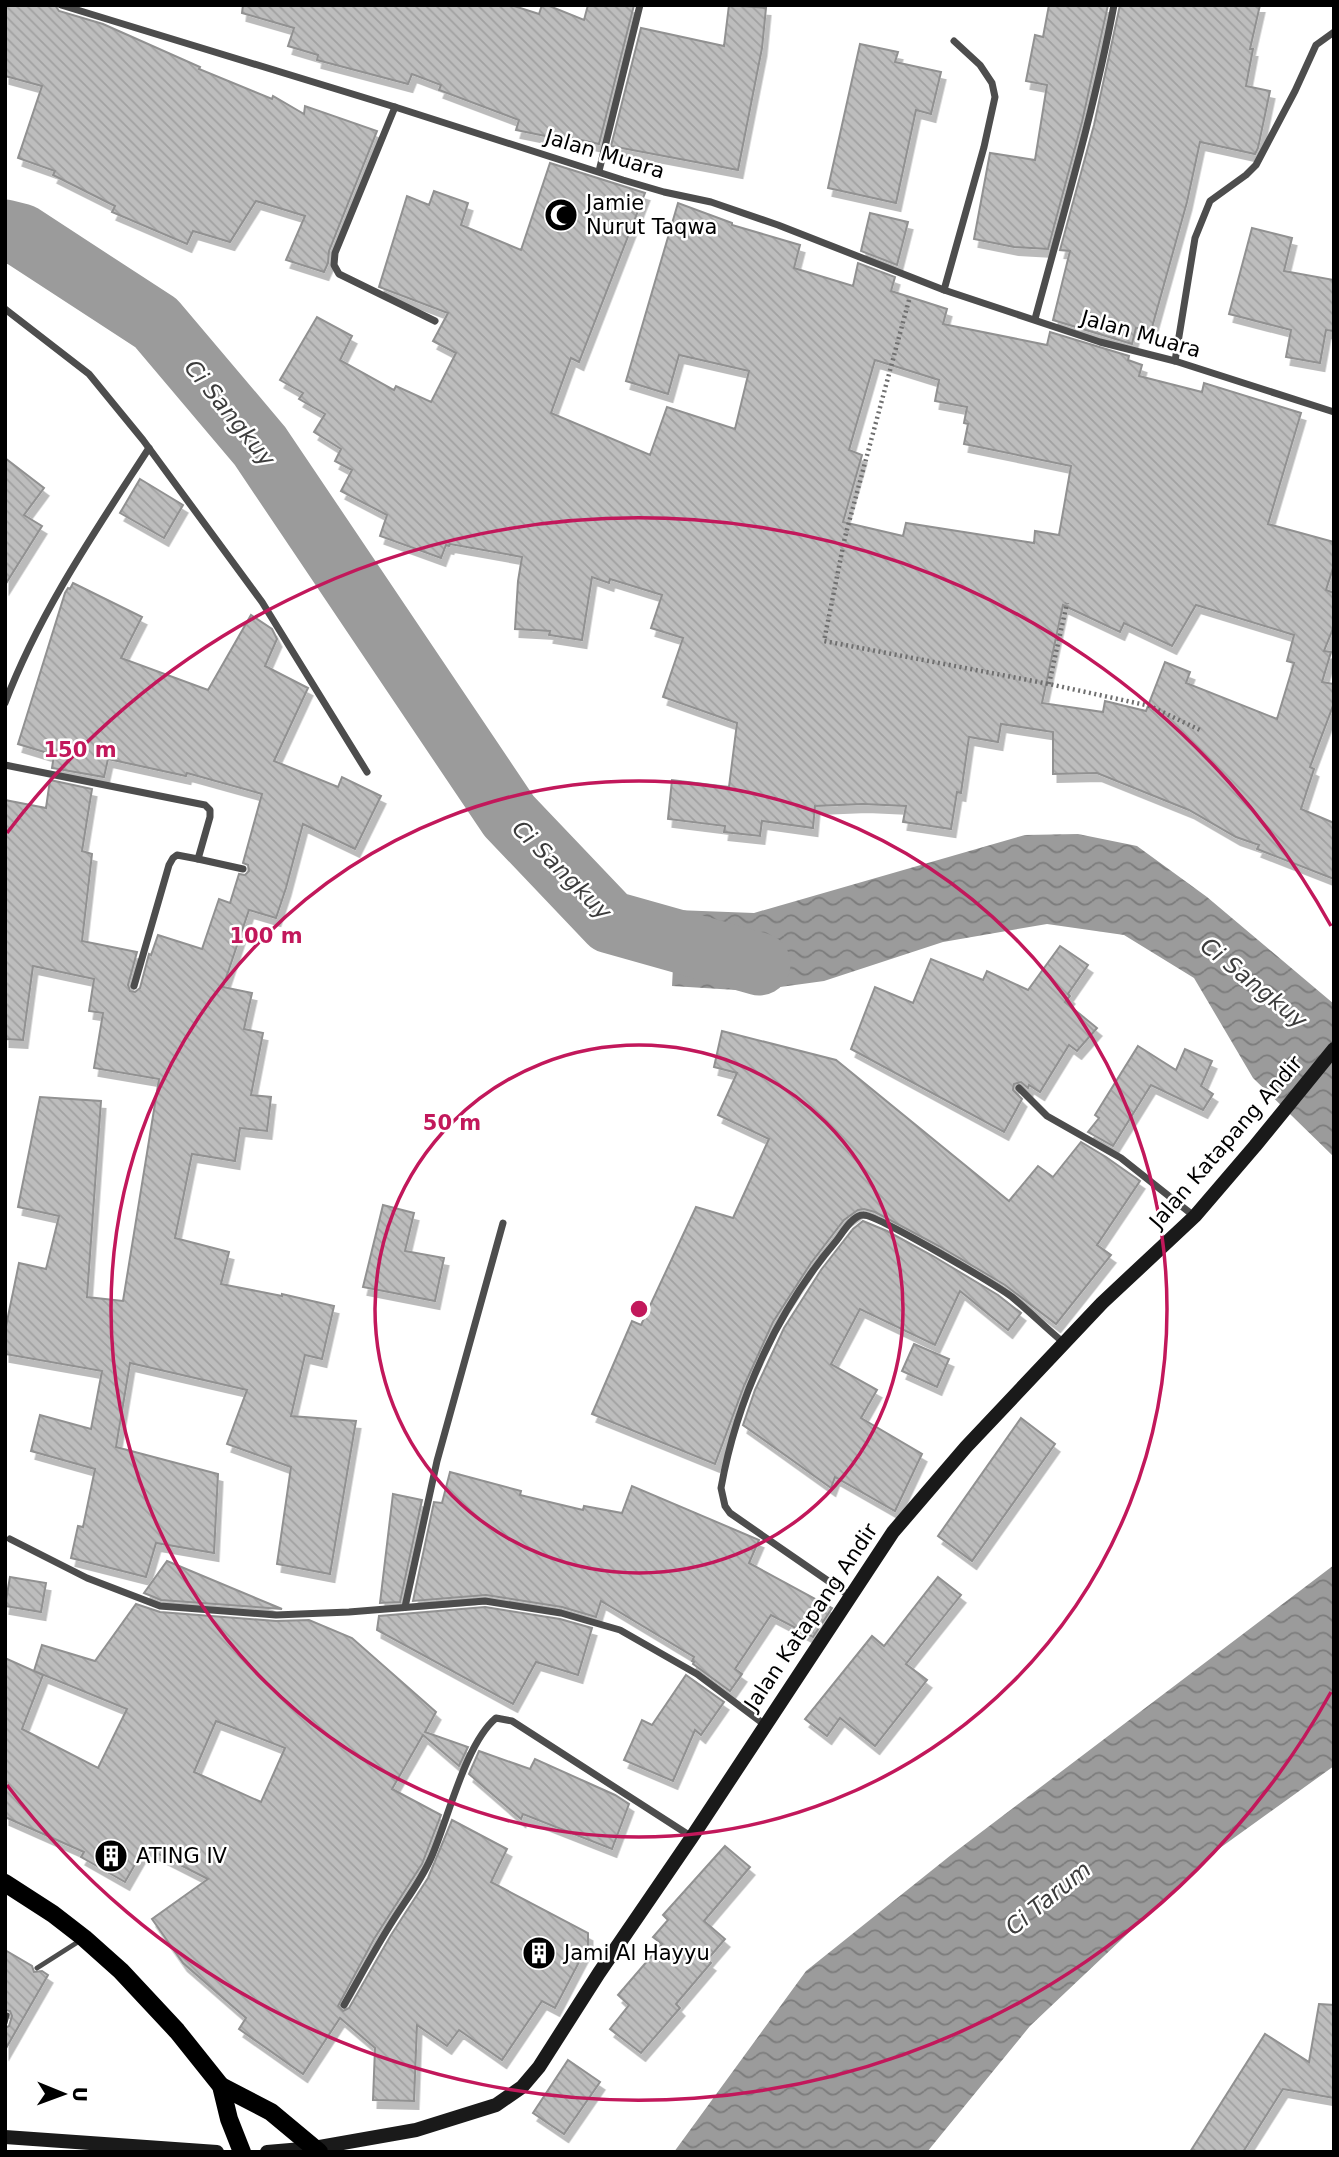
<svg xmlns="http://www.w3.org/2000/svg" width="1339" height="2157" font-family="'DejaVu Sans',sans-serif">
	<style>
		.water { fill: url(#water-waves) }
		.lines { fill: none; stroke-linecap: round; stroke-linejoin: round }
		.river { stroke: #9b9b9b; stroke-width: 63 }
		.building { fill: url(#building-back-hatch); stroke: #919191; stroke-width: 2; fill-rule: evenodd; filter: url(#shadow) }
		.path { stroke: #6f6f6f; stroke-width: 4.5; stroke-dasharray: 2 3.5; stroke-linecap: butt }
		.lane { stroke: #4d4d4d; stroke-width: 5 }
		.street { stroke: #4d4d4d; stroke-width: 7 }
		.secondary { stroke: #1a1a1a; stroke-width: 14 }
		.primary { stroke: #000; stroke-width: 18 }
		.ring { fill: none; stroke: #c2185b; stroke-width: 3.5 }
		.labels { text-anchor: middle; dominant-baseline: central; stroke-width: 5; stroke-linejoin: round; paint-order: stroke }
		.street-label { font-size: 21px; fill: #000; stroke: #fff }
		.poi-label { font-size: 21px; fill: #000; stroke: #fff; text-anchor: start }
		.water-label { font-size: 23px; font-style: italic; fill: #3c3c3c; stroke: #fff }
		.centre { fill: #c2185b; stroke: #fff; stroke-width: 3.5 }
		.ring-label { font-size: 21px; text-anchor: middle; font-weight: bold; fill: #c2185b; stroke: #fff; stroke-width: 5; stroke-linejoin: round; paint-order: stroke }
	</style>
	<defs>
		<pattern id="water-waves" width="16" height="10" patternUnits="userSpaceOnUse" patternTransform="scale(1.75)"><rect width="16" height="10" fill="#9b9b9b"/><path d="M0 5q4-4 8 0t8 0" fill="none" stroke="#7c7c7c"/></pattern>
		<pattern id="building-back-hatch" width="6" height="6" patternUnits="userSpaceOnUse" patternTransform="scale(1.75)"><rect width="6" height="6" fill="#bdbdbd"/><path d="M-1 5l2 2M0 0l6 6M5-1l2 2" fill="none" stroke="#a1a1a1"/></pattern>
		<filter id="shadow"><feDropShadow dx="4.5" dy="8" stdDeviation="0" flood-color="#0004"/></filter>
	</defs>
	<rect width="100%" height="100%" fill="#fff"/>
	<g class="water">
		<polygon points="1078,834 1137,846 1207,897 1334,1004 1334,1157 1253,1078 1194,978 1124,935 1047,924 943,942 824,981 752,991 672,986 676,910 754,913 1025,835"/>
		<polygon points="1334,1565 1334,1766 1213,1853 1030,2026 927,2152 674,2152 806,1971 951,1855"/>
	</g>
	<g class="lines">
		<polyline class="river" points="5,231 21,235 156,323 260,446 509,816 610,922 759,964"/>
	</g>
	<g class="building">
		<polygon points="5,5 55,5 59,11 103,24 200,67 199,69 272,99 273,96 304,114 305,106 377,131 329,251 328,263 324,272 286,260 305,216 256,201 230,242 193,231 187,244 112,212 115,206 53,175 55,171 18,158 42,86 5,76"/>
		<polygon points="243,5 511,5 539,14 542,5 547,5 584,20 588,5 634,5 599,144 566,137 565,140 516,130 519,120 439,90 441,85 412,74 408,84 317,60 318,55 288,46 294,28 242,13"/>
		<polygon points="729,5 766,8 762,48 738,170 611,146 641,28 724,46"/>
		<polygon points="1049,5 1108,5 1082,122 1048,249 1014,247 974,239 990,153 1035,160 1047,85 1026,81 1035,35 1043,37"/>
		<polygon points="1120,5 1260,5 1250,49 1253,49 1246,86 1270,91 1258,148 1255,154 1200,142 1187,202 1151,331 1136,328 1132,344 1053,320 1070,251 1060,250 1094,125"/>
		<polygon points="860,44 898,52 895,62 941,72 931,114 916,110 896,203 828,188"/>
		<path d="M550,163L645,193L579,362L571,358L551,413L650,455L667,407L735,429L749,371L679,355L668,394L626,381L678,203L732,223V225L800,245L794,268L853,286L858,263L895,277L891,291L947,309L943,324L1047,345L1050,332L1129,356L1128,360L1142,365L1139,376L1202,392L1204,383L1301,413L1268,524L1334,542V565L1326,590L1334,593V626L1324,651L1331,652L1322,682L1334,684V703L1310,767L1314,769L1301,809L1334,823V879L1257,849L1259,845L1236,837L1189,810L1097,773L1053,774V732L1001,724L998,742L969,737L961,793L957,792L951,829L903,822L906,806L863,804L815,806L813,828L762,821L760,836L724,832L725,826L668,819L672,780L729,787L737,723L663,697L683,638L651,628L662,595L610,579L609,583L592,577L582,640L549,635L550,631L515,629L518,581L522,557L450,544L449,546L446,545L441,558L380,536L387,515L341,491L352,470L335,461L341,449L314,432L325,414L299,399L303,393L280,380L317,317L352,336L340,360L394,390L396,386L431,402L456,353L433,341L448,313L379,287L407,196L429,205L434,191L468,203L461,225L521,250ZM875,360L939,380L935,401L967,407L964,423L968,424L964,444L1071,466L1059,535L1035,531L1034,543L906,523L903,536L843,522L862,455L849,450ZM1063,605L1120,632L1124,623L1172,646L1196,605L1294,635L1287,661L1294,663L1277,719L1186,683L1190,672L1165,662L1146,711L1105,701L1103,712L1042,703Z"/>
		<polygon points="870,213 908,222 897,265 861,251"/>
		<polygon points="1252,228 1292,238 1284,271 1334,280 1334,331 1326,330 1320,363 1286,357 1291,330 1229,314"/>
		<polygon points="5,458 44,488 24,515 42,526 5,585"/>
		<polygon points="140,479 183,505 164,538 120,513"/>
		<polygon points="73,583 142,617 121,658 208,690 251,615 272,629 277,639 265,666 308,688 274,761 338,787 342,777 381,796 355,849 303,824 286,888 276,918 249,910 223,987 252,993 244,1029 263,1033 251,1095 271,1097 267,1131 240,1128 235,1161 192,1154 175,1238 229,1252 221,1284 282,1296 282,1294 334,1306 322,1359 305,1355 291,1416 356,1421 330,1574 277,1564 291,1467 227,1444 247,1390 130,1363 116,1447 218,1474 214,1553 156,1543 146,1577 71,1558 78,1526 83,1527 95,1469 31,1451 40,1415 91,1429 102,1371 5,1354 5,1331 19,1263 46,1269 59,1216 18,1207 40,1097 101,1101 87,1297 123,1301 159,1079 94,1068 103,1013 89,1011 94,979 33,966 23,1040 5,1039 5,800 46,808 50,780 92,789 82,851 92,854 82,941 137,952 128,985 130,991 135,992 140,988 149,954 151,955 158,935 202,949 219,899 230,903 239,874 245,875 249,871 248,865 243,863 262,794 187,773 186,776 108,759 104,777 52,768 54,755 18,744 65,593 68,588 70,589"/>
		<polygon points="1060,946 1088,965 1068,994 1070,996 1065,1002 1097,1028 1077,1051 1069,1045 1040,1092 1029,1085 1028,1088 1021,1082 1014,1084 1013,1090 1022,1099 1004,1132 851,1049 875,987 913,1003 931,959 983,980 987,971 1028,990"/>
		<polygon points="722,1031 836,1060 1009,1201 1038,1166 1053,1177 1081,1142 1106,1157 1140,1181 1097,1245 1111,1255 1056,1324 1005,1285 939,1246 875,1212 864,1209 858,1210 844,1220 811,1263 773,1322 744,1386 715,1464 592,1414 632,1321 641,1325 696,1207 733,1218 769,1139 718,1115 737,1073 714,1067"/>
		<polygon points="1138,1046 1176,1070 1185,1049 1212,1061 1201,1086 1213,1094 1203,1110 1151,1085 1113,1146 1088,1132 1099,1118 1095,1115"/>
		<polygon points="383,1205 414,1213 405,1251 444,1258 435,1301 363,1287"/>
		<polygon points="863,1221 887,1231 933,1256 998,1295 1021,1313 1008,1330 960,1291 935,1345 860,1309 831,1364 877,1390 861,1418 922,1454 895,1511 835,1477 831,1488 743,1425 755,1390 784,1328 821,1270 853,1229"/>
		<polygon points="914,1344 949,1359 937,1387 902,1371"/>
		<polygon points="1021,1418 1055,1444 972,1561 938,1536"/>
		<polygon points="450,1472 521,1491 520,1495 583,1510 584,1506 622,1513 632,1486 759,1540 749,1563 832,1608 813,1637 771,1615 735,1669 742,1674 730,1691 693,1664 694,1662 692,1661 694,1657 601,1601 596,1617 562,1607 486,1595 413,1601 434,1502 442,1503"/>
		<polygon points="393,1494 422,1500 400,1602 380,1603"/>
		<polygon points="167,1561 282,1609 161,1600 144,1593"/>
		<polygon points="10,1577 46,1583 41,1612 5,1606"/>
		<polygon points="938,1577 961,1595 906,1664 927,1680 875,1746 840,1718 827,1736 805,1719 872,1636 884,1646"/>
		<path d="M136,1604L160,1612L276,1621L309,1620L352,1638L436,1712L425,1732L468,1747L459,1766L423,1735L392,1789L441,1815L422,1864L374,1939L338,2006L343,2011L349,2008L391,1935L428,1878L452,1820L507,1849L491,1882L588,1933V1945L555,2008L542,2001L502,2060L459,2030L447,2046L417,2025L414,2101L373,2100L375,2048L340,2018L303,2074L239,2029L246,2018L183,1963L152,1919L208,1879L145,1847L125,1882L81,1857L84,1852L5,1817V1658L43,1675L22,1729L98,1768L127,1709L34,1671L42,1645L95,1661ZM216,1721L285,1748L261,1802L194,1772Z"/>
		<polygon points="485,1607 560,1619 592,1628 578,1675 536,1662 513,1704 377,1630 379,1616"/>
		<polygon points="686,1675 724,1702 701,1735 695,1730 673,1781 624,1760 642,1720 652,1725"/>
		<polygon points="479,1751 530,1769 535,1759 615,1795 629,1804 612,1849 523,1814 521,1819 469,1774"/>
		<polygon points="725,1846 750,1867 704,1921 725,1939 707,1960 711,1963 676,2004 680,2008 641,2053 610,2029 629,2005 618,1995 662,1944 653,1937 668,1920 663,1915"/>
		<polygon points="5,1950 32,1966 34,1972 42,1971 48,1975 5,2050 5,2028 9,2026 12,2016 10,2011 5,2010"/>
		<polygon points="1319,2004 1334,2005 1334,2098 1283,2089 1243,2152 1190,2152 1265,2034 1309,2062"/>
		<polygon points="568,2060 600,2082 564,2134 533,2113"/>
	</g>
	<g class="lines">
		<g class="path">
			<polyline points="909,300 845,537 824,641 1049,684 1150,706 1202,731"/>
			<polyline points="1049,684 1067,603"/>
		</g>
		<g class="lane">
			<polyline points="37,1968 81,1940"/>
			<polyline points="5,2023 7,2015"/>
		</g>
		<g class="street">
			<polyline points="61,5 395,107 623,180 664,192 711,202 778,225 944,290 1100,342 1175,361 1334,412"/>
			<polyline points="395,107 335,253 334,265 339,274 435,321"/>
			<polyline points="599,171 640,5"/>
			<polyline points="944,290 984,147 995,97 992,83 980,65 954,41"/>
			<polyline points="5,309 89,374 143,440 262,602 367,772"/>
			<path d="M1035,319C1063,215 1094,111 1114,5"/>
			<polyline points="1175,361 1195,238 1210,201 1246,175 1256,165 1295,91 1316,45 1334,32"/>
			<path d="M5,703C40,611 96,530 149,448"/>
			<polyline points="5,765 205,805 210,810 210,817 198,859 177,855 173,858 169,865 134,986"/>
			<polyline points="198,859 243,869"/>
			<polyline points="1019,1088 1047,1116 1121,1158 1194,1216"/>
			<polyline points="10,1539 87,1578 160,1606 276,1615 349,1612 485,1601 561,1613 620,1630 697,1674 765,1725"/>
			<path d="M850,1596L730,1513L725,1506L721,1488C737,1398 778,1309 837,1240C843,1232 853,1215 863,1215C876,1214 996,1285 1012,1297C1030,1312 1046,1328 1064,1343"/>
			<polyline points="405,1607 437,1461 503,1223"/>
			<path d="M344,2005C360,1977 375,1949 392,1922C405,1901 421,1881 431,1858C448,1820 465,1744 496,1718L512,1721L692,1837"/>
		</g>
		<g class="secondary">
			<polyline points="5,2137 217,2152"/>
			<polyline points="267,2152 314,2148 416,2130 496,2105 522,2087 539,2067 599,1973 692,1837 893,1532 966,1447 1102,1303 1195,1216 1255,1146 1334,1049"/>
		</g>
		<g class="primary">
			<polyline points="5,1883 53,1914 84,1938 121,1971 177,2031 221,2086 229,2119 242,2152"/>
			<polyline points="221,2086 271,2112 319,2152"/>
		</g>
	</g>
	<g class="ring">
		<circle cx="639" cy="1309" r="264"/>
		<circle cx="639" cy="1309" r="528"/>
		<path d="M1331 1692A791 791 0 0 1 7 1785M7 833A791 791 0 0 1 1331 926"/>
	</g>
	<defs>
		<symbol id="mosque-disc" viewBox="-11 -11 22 22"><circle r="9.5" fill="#000" stroke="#fff"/><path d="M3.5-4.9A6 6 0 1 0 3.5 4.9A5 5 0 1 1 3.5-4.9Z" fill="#fff"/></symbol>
		<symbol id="building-disc" viewBox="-11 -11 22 22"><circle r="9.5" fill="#000" stroke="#fff"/><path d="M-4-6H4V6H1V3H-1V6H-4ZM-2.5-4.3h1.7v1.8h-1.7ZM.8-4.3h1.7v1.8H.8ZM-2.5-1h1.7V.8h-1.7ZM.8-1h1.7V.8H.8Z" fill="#fff"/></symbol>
	</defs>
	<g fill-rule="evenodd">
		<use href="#mosque-disc" x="542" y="196" width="38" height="38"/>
		<use href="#building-disc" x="92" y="1837" width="38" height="38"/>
		<use href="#building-disc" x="520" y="1934" width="38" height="38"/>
	</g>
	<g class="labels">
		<g class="street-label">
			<text transform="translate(605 154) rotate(17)">Jalan Muara</text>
			<text transform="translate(1141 334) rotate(16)">Jalan Muara</text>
			<text transform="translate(1226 1142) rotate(-49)">Jalan Katapang Andir</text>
			<text transform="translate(811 1617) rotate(-56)">Jalan Katapang Andir</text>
		</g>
		<g class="poi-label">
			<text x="586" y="203">Jamie<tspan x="586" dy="24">Nurut Taqwa</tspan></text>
			<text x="136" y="1856">ATING IV</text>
			<text x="564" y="1953">Jami Al Hayyu</text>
		</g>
		<g class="water-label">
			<text transform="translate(230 413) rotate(51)">Ci Sangkuy</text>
			<text transform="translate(562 870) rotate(45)">Ci Sangkuy</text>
			<text transform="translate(1254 983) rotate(39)">Ci Sangkuy</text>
			<text transform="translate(1048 1898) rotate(-39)">Ci Tarum</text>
		</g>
	</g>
	<circle cx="639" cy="1309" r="10" class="centre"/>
	<g class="ring-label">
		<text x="80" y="757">150 m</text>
		<text x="266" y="943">100 m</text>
		<text x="452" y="1130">50 m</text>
	</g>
	<rect width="1339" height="2157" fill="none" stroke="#000000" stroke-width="14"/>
	<g transform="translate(63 2094) rotate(91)" stroke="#ffffff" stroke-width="5" paint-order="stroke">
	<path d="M0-5L12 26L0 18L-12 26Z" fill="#000000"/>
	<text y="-10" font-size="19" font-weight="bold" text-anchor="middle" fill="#000000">U</text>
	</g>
</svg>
